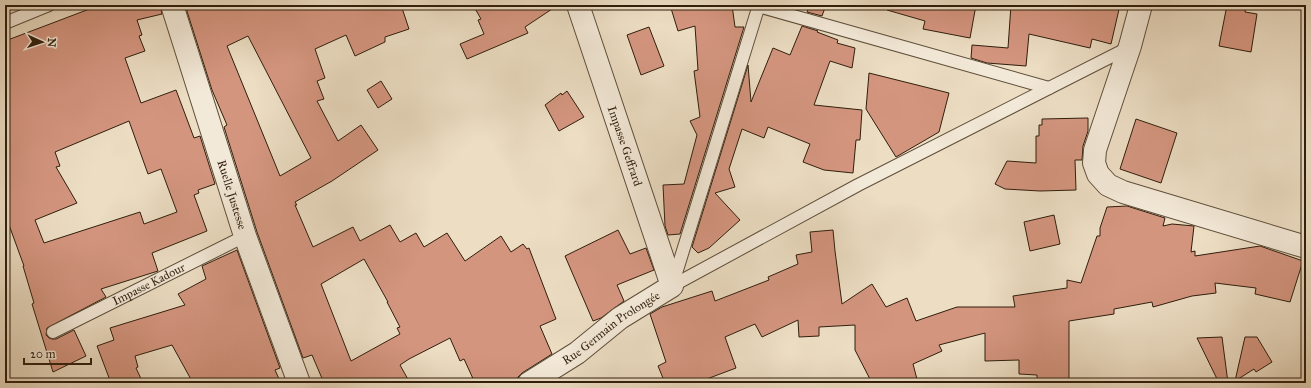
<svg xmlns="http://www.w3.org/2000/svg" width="1311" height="388" font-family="'IM FELL Great Primer',serif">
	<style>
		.building { fill: #d4957f; stroke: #2f1e0c; fill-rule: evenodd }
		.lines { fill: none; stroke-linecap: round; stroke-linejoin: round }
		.service-casing { stroke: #5e4e3a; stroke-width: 14 }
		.minor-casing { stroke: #5e4e3a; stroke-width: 24 }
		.service { stroke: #f3e9d8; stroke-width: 12 }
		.minor { stroke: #f3e9d8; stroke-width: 22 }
		.labels { text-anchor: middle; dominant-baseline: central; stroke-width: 3; stroke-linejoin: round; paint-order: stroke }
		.street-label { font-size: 12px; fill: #2f1e0c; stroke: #f3e9d8 }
	</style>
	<rect width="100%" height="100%" fill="#ecddc3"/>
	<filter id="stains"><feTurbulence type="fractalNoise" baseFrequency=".005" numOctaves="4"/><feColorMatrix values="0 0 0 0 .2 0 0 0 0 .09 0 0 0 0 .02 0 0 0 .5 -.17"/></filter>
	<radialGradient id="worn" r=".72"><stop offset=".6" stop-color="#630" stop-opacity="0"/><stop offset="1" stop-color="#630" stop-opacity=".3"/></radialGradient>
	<g class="building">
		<path d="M100,5H160L162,14L137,20L142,35L139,36L145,51L125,58L141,103L176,90L194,138L200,136L215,184L198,190L199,193L194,195L207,231L152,253L158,271L101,289L106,297L47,328L46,335L49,338L52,339H56L74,330L86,356L53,372L32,304L34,303L23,266H24L5,214V41ZM129,121L148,174L161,169L177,212L144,224L140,212L44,243L35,220L77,203L56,167L60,166L55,152Z"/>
		<path d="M185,5H401L409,29L385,37V42L355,56L346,35L315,49L325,78L317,81L324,99L317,101L338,141L361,125L378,150L332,181L295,202L297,205H295L313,247L353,227L360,241L390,225L400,242L416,233L424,247L447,233L465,261L501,236L511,252L523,244L527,249L529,248L556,319L540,326L552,354L522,373L518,377L517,383H475L464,359L460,361L450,338L409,359L400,365L410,383H324L312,355L303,358L257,232L224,127L227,125L212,90ZM248,36L311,158L280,176L227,46ZM364,259L388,302H387L400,327L397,328L400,334L351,361L321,284Z"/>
		<polygon points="473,5 558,5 525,27 528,33 467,59 460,44 484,34 478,20 481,19"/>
		<polygon points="670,5 732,5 735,27 744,27 680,234 668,235 665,226 663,185 684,184 697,135 690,121 700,117 694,71 698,70 695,26 678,31"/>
		<polygon points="810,5 826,5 822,16 807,12"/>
		<polygon points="888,5 976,5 970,38 923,29 925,21 887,10"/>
		<polygon points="1011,5 1120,5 1111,44 1092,39 1090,48 1029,34 1026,66 987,63 971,58 972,45 1008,48"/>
		<polygon points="1227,5 1246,5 1245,12 1257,14 1251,52 1219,46"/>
		<polygon points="802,26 818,31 817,32 838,40 837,43 855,48 852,68 830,61 814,105 862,110 860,140 856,140 853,173 824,170 803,162 810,144 768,127 764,138 742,129 729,169 735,187 715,193 740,220 709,248 698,253 692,247 748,65 751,102 773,48 790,55"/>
		<polygon points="649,27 664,66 641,75 627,35"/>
		<polygon points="869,73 949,93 939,132 896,157 866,109"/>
		<polygon points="381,81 392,99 378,108 367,90"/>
		<polygon points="567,91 584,117 559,131 545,105 561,93 562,95"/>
		<polygon points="1088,118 1088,131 1083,146 1082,160 1075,160 1076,190 1040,191 1005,189 995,184 1007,161 1036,163 1036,136 1039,136 1039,125 1042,125 1042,119"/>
		<polygon points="1136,119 1177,133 1161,183 1120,169"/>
		<polygon points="1127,206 1165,218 1163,226 1172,224 1194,226 1191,252 1195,251 1195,256 1260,246 1303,261 1290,302 1255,294 1256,288 1215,283 1216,293 1192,296 1153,307 1152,302 1114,309 1114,314 1069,321 1069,380 1037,380 1037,375 1019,374 1019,360 985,361 985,333 939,345 942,351 913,364 918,383 872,383 855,350 855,325 819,327 819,336 799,337 798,320 762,337 755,324 725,337 736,368 696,383 665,383 658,366 666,362 650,314 662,307 712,291 715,301 769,280 768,277 798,264 796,255 812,252 810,232 833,230 835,251 842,304 872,284 886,307 907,298 916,321 957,307 1015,307 1013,296 1067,288 1067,280 1081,283 1097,236 1100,236 1100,228 1107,207"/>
		<polygon points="1054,215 1060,244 1030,251 1024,222"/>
		<polygon points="618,230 630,254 646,248 654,270 617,285 624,301 601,318 593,321 565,256"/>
		<polygon points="237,250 280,368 275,370 279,379 270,383 193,383 172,345 135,356 138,367 136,368 143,383 111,383 97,346 114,340 110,328 185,305 178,294 206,279 202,266"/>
		<polygon points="1222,337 1228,383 1219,383 1197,338"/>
		<polygon points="1245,337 1257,337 1272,362 1256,372 1254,369 1235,381"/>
	</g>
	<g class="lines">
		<defs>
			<g id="service">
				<polyline points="758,6 1049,88"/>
				<polyline points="5,23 49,5"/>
				<polyline points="673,283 759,5"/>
				<polyline points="672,286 858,185 1130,47"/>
				<path id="s1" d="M53,332L245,236"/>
			</g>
			<g id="minor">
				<path id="s2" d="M172,5L245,236L299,383"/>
				<polyline points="1141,5 1130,46 1095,150 1094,163 1098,174 1108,185 1123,192 1306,247"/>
				<path id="s3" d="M529,383L577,353L620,318L672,286L578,5"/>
			</g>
		</defs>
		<use href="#service" class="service-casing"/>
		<use href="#minor" class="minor-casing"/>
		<use href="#service" class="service"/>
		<use href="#minor" class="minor"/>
	</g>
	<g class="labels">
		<g class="street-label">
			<text transform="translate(625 146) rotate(71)">Impasse Geffrard</text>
			<text stroke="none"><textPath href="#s2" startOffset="199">Ruelle Justesse</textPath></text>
			<text stroke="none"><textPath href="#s1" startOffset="107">Impasse Kadour</textPath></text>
			<text stroke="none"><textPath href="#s3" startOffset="99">Rue Germain Prolongée</textPath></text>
		</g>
	</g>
	<rect width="1311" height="388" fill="none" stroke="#ecddc3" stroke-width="20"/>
	<rect x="6" y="6" width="1299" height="376" fill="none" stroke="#2f1e0c" stroke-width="2"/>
	<rect x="10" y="10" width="1291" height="368" fill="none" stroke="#2f1e0c"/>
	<g transform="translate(42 42) rotate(93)" stroke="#f3e9d8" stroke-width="3" paint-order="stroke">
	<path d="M0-3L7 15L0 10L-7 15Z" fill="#2f1e0c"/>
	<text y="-6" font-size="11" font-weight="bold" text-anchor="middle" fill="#2f1e0c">N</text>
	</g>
	<path d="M24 358v6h67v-6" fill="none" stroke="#2f1e0c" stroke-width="2"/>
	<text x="30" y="358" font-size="12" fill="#2f1e0c" stroke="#f3e9d8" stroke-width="3" paint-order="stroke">20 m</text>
	<rect width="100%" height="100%" filter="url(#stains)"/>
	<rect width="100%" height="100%" fill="url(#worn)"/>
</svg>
